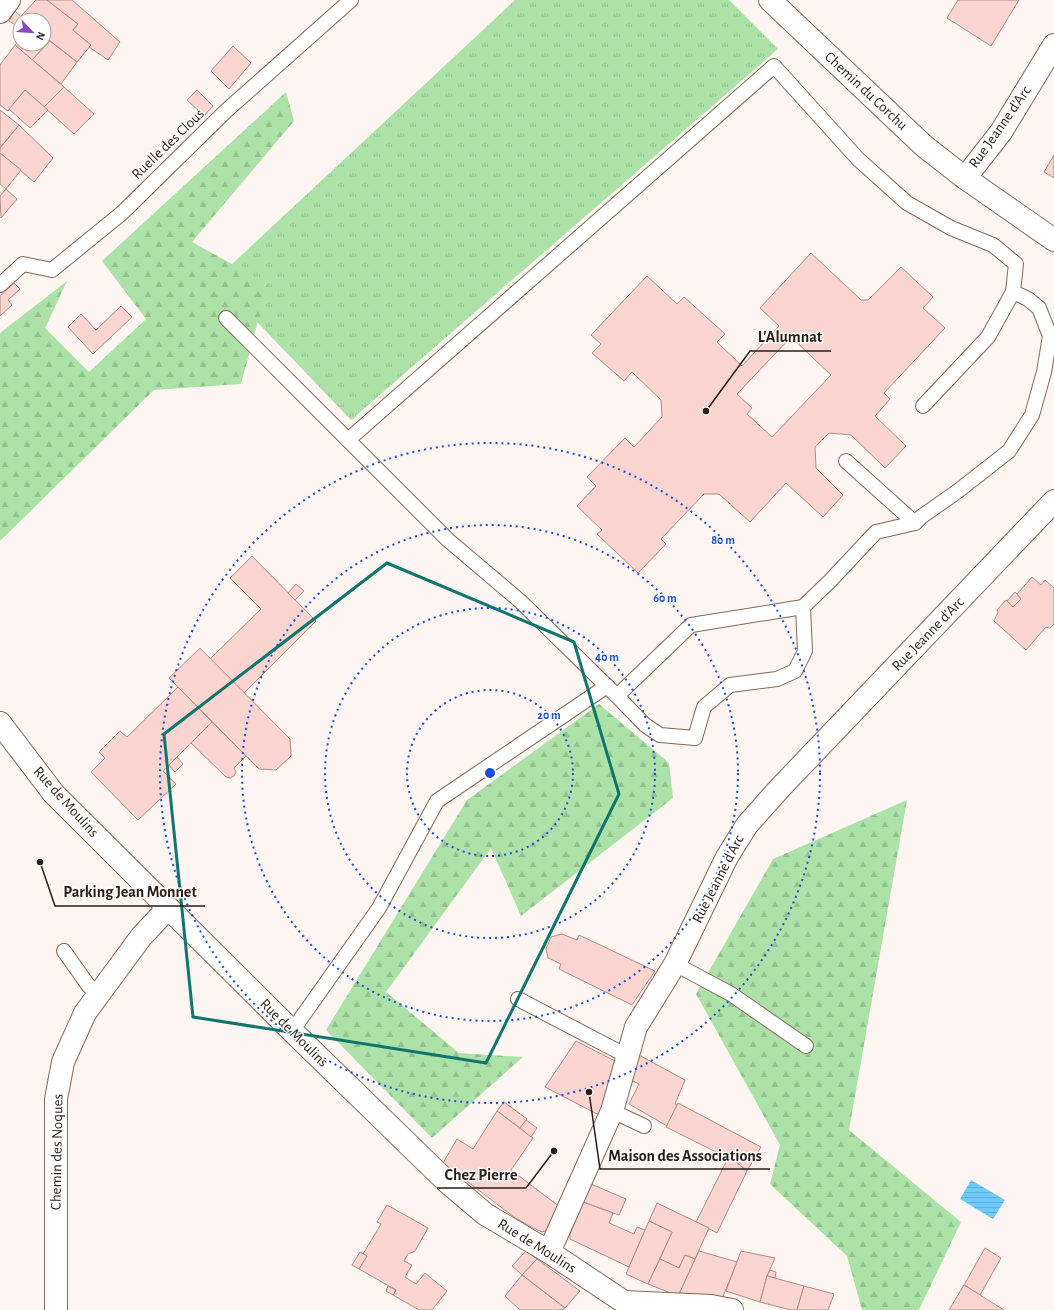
<svg xmlns="http://www.w3.org/2000/svg" width="1054" height="1310" font-family="'Alegreya Sans',sans-serif">
	<style>
		.grass { fill: url(#grass-tufts) }
		.forest { fill: url(#forest-firs) }
		.water { fill: url(#water-rules) }
		.building { fill: #fad4ce; stroke: #b08b86; fill-rule: evenodd }
		.lines { fill: none; stroke-linecap: round; stroke-linejoin: round }
		.lane-casing { stroke: #846756; stroke-width: 16 }
		.street-casing { stroke: #846756; stroke-width: 24 }
		.lane { stroke: #fff; stroke-width: 14 }
		.street { stroke: #fff; stroke-width: 22 }
		.marked { fill: none; stroke: #0f766e; stroke-width: 3; stroke-linejoin: round }
		.ring { fill: none; stroke: #1d4ed8; stroke-width: 2; stroke-dasharray: 2 4 }
		.labels { text-anchor: middle; dominant-baseline: central; stroke-width: 3; stroke-linejoin: round; paint-order: stroke }
		.street-label { font-size: 15px; fill: #291d16; stroke: #fff }
		.centre { fill: #1d4ed8; stroke: #fff; stroke-width: 2 }
		.ring-label { font-size: 12px; text-anchor: middle; font-weight: bold; fill: #1d4ed8; stroke: #fff; stroke-width: 3; stroke-linejoin: round; paint-order: stroke }
		.leader { fill: none; stroke: #291d16; stroke-width: 1.5 }
		.callout-dot { fill: #291d16; stroke: #fff; stroke-width: 1.5 }
		.callout-label { font-size: 16px; text-anchor: middle; font-weight: bold; fill: #291d16; stroke: #fff; stroke-width: 3; stroke-linejoin: round; paint-order: stroke }
	</style>
	<defs>
		<pattern id="grass-tufts" width="24" height="20" patternUnits="userSpaceOnUse"><rect width="24" height="20" fill="#ace2a8"/><path d="M3 7l-1-3M5 7V3M7 7l1-3M15 17l-1-3M17 17v-4M19 17l1-3" fill="none" stroke="#94c190"/></pattern>
		<pattern id="forest-firs" width="22" height="20" patternUnits="userSpaceOnUse"><rect width="22" height="20" fill="#ace2a8"/><path d="M5 1l3.5 6h-7zM16 11l3.5 6h-7z" fill="#94c190"/></pattern>
		<pattern id="water-rules" width="6" height="5" patternUnits="userSpaceOnUse"><rect width="6" height="5" fill="#6fccfa"/><path d="M0 2.5h6" fill="none" stroke="#60afd6"/></pattern>
	</defs>
	<rect width="100%" height="100%" fill="#fcf5f1"/>
	<polygon class="grass" points="515,0 729,0 778,49 351,420 216,279"/>
	<g class="forest">
		<polygon points="286,92 294,121 192,242 268,284 241,384 154,390 0,541 0,333 67,281 45,328 89,372 146,319 102,261"/>
		<polygon points="599,704 669,763 673,798 521,916 491,848 386,992 459,1053 523,1057 432,1138 326,1030 467,800"/>
		<polygon points="907,800 849,1130 961,1222 919,1310 862,1310 847,1256 770,1184 780,1145 696,994 773,859"/>
	</g>
	<polygon class="water" points="971,1180 1005,1200 993,1219 960,1199"/>
	<g class="building">
		<polygon points="36,0 47,0 78,24 73,30 91,45 77,62 44,36 44,20 25,20 21,16"/>
		<polygon points="47,0 72,0 120,42 108,60 89,47 91,45 73,30 78,24"/>
		<polygon points="958,0 1019,0 991,46 947,18"/>
		<polygon points="15,11 25,20 20,20 20,28 9,21"/>
		<polygon points="44,36 50,41 32,60 15,45 20,39 20,44 44,44"/>
		<polygon points="50,41 77,62 61,84 32,60"/>
		<polygon points="15,45 64,87 44,107 25,90 8,111 0,105 0,65"/>
		<polygon points="233,46 251,63 229,89 211,71"/>
		<polygon points="64,87 94,114 74,134 44,107"/>
		<polygon points="25,90 48,110 30,128 9,109"/>
		<polygon points="197,90 213,106 204,116 187,100"/>
		<polygon points="0,110 19,125 0,148"/>
		<polygon points="19,125 53,158 34,182 0,153 0,148"/>
		<polygon points="0,153 21,170 6,189 0,184"/>
		<polygon points="1054,155 1054,178 1044,172"/>
		<polygon points="6,189 17,199 1,218 0,196"/>
		<path d="M811,253L861,300H868L901,267L933,297L923,308L945,328L884,393L890,399L875,416L906,446L885,468L851,435L829,433L815,447L816,468L843,495L823,517L786,483L750,522L719,494H704L661,539L666,544L638,573L597,534L602,530L577,506L596,486L587,477L625,438L634,447L662,417L661,400L632,372L624,381L592,353L601,344L591,335L647,276L677,304L684,297L725,334L717,342L742,366L779,326L760,308ZM791,337L831,375L772,437L747,414L752,408L737,394Z"/>
		<polygon points="14,283 20,289 8,300 12,305 0,316 0,296"/>
		<polygon points="121,306 132,317 93,354 68,327 81,314 96,330"/>
		<polygon points="252,556 316,621 244,693 210,659 261,609 230,578"/>
		<polygon points="1032,577 1041,585 1045,580 1054,588 1054,624 1050,628 1046,627 1026,650 994,621 998,612 997,610 1006,600 1013,607 1021,599 1017,594"/>
		<polygon points="296,584 304,591 295,600 288,593"/>
		<polygon points="1015,592 1021,599 1013,607 1007,601"/>
		<polygon points="200,648 290,739 291,756 276,770 259,769 169,678"/>
		<polygon points="178,687 212,722 163,771 176,784 138,820 91,772 105,758 99,752 120,731 127,737"/>
		<polygon points="212,722 246,756 234,768 236,772 234,776 230,778 226,777 191,743"/>
		<polygon points="177,757 183,764 175,772 169,765"/>
		<polygon points="562,934 577,940 579,935 655,971 632,1005 559,969 561,964 548,958 546,949 551,937"/>
		<polygon points="576,1041 619,1063 601,1116 545,1087"/>
		<polygon points="637,1054 685,1080 675,1104 677,1105 667,1126 629,1104 639,1084 631,1080"/>
		<polygon points="504,1102 527,1119 520,1128 497,1111"/>
		<polygon points="678,1103 761,1147 747,1171 736,1162 666,1127"/>
		<polygon points="497,1111 533,1138 511,1170 560,1207 548,1230 542,1232 533,1228 514,1217 443,1163 457,1139 473,1149"/>
		<polygon points="526,1120 537,1128 531,1137 520,1128"/>
		<polygon points="728,1158 736,1162 747,1171 717,1233 696,1222"/>
		<polygon points="591,1184 626,1199 619,1215 583,1202"/>
		<polygon points="583,1202 613,1213 609,1223 634,1234 637,1227 645,1230 629,1267 570,1239 570,1234"/>
		<polygon points="657,1203 709,1228 695,1259 685,1255 679,1268 660,1259 672,1232 649,1221"/>
		<polygon points="387,1205 428,1228 415,1251 408,1254 404,1261 412,1265 405,1277 416,1284 425,1273 447,1291 432,1310 419,1310 393,1295 396,1290 359,1269 367,1256 363,1254 381,1224 377,1222"/>
		<polygon points="649,1221 672,1232 648,1284 626,1274"/>
		<polygon points="985,1248 1001,1258 980,1295 964,1285"/>
		<polygon points="526,1251 537,1259 522,1275 512,1266"/>
		<polygon points="699,1251 737,1262 722,1299 678,1296"/>
		<polygon points="741,1251 775,1258 767,1276 760,1302 726,1291"/>
		<polygon points="360,1252 367,1256 359,1269 352,1265"/>
		<polygon points="685,1255 695,1259 678,1296 648,1284 660,1259 679,1268"/>
		<polygon points="537,1259 580,1291 565,1308 522,1275"/>
		<polygon points="770,1270 776,1272 775,1278 767,1276"/>
		<polygon points="522,1275 565,1308 562,1310 520,1310 505,1296"/>
		<polygon points="767,1276 804,1286 797,1310 791,1310 760,1302"/>
		<polygon points="964,1285 1004,1310 949,1310"/>
		<polygon points="388,1286 396,1290 393,1295 386,1291"/>
		<polygon points="804,1286 834,1294 828,1310 797,1310"/>
	</g>
	<g class="lines">
		<defs>
			<g id="lane">
				<polyline points="0,285 23,264 52,270 122,213 227,110 351,0"/>
				<polyline points="226,318 348,440 774,66 858,159 907,203 951,228 993,245 1016,264 1013,292 988,337 923,406"/>
				<polyline points="348,440 448,540 520,601 617,696 645,725 660,735 695,738 704,707 730,685 777,679 795,671 805,651 803,607"/>
				<polyline points="846,461 915,523"/>
				<polyline points="617,696 691,625 803,607 830,581 876,532 915,523 921,517 958,491 1009,451 1032,415 1044,372 1050,336 1039,308 1028,299 1013,292"/>
				<polyline points="64,951 88,985 98,995"/>
				<polyline points="675,964 731,994 806,1046"/>
				<polyline points="518,999 627,1056"/>
				<polyline points="292,1031 379,908 437,801 607,686"/>
				<polyline points="612,1111 644,1126"/>
			</g>
			<g id="street">
				<polyline points="770,0 924,146 965,178 1054,240"/>
				<polyline points="0,12 9,0"/>
				<polyline points="965,178 1001,132 1054,45"/>
				<polyline points="0,723 54,794 292,1031 446,1181 485,1214 549,1252 624,1302 711,1306 732,1310"/>
				<polyline points="549,1252 612,1111 636,1027 675,964 727,857 747,825 779,789 1054,501"/>
				<polyline points="56,1310 56,1099 63,1062 85,1013 141,937 168,908"/>
			</g>
		</defs>
		<use href="#lane" class="lane-casing"/>
		<use href="#street" class="street-casing"/>
		<use href="#lane" class="lane"/>
		<use href="#street" class="street"/>
	</g>
	<path class="marked" d="M387,563L574,642L619,794L486,1063L193,1017L164,734Z"/>
	<g class="ring">
		<circle cx="490" cy="773" r="83"/>
		<circle cx="490" cy="773" r="165"/>
		<circle cx="490" cy="773" r="248"/>
		<circle cx="490" cy="773" r="330"/>
	</g>
	<g class="labels">
		<g class="street-label">
			<text transform="translate(866 91) rotate(43)">Chemin du Corchu</text>
			<text transform="translate(1000 127) rotate(-55)">Rue Jeanne d'Arc</text>
			<text transform="translate(168 144) rotate(-44)">Ruelle des Clous</text>
			<text transform="translate(928 634) rotate(-46)">Rue Jeanne d'Arc</text>
			<text transform="translate(66 802) rotate(48)">Rue de Moulins</text>
			<text transform="translate(718 879) rotate(-63)">Rue Jeanne d'Arc</text>
			<text transform="translate(294 1033) rotate(45)">Rue de Moulins</text>
			<text transform="translate(57 1152) rotate(-89)">Chemin des Noques</text>
			<text transform="translate(537 1246) rotate(32)">Rue de Moulins</text>
		</g>
	</g>
	<circle cx="490" cy="773" r="6" class="centre"/>
	<g class="ring-label">
		<text x="723" y="544">80 m</text>
		<text x="665" y="602">60 m</text>
		<text x="607" y="661">40 m</text>
		<text x="549" y="719">20 m</text>
	</g>
	<path class="leader" d="M706 411L750 351H831M40 862L55 906H205M589 1092L600 1169H770M554 1151L526 1188H437"/>
	<g class="callout-dot">
		<circle cx="706" cy="411" r="4"/>
		<circle cx="40" cy="862" r="4"/>
		<circle cx="589" cy="1092" r="4"/>
		<circle cx="554" cy="1151" r="4"/>
	</g>
	<g class="callout-label">
		<text x="790" y="342">L'Alumnat</text>
		<text x="130" y="897">Parking Jean Monnet</text>
		<text x="685" y="1161">Maison des Associations</text>
		<text x="481" y="1180">Chez Pierre</text>
	</g>
	<g transform="translate(32 32) rotate(115)"><circle r="19" fill="#ffffff" stroke="#a9a5a2"/>
	<path d="M0-3L7 15L0 10L-7 15Z" fill="#854ac0"/>
	<text y="-6" font-size="11" font-weight="bold" text-anchor="middle" fill="#291d16">N</text>
	</g>
</svg>
